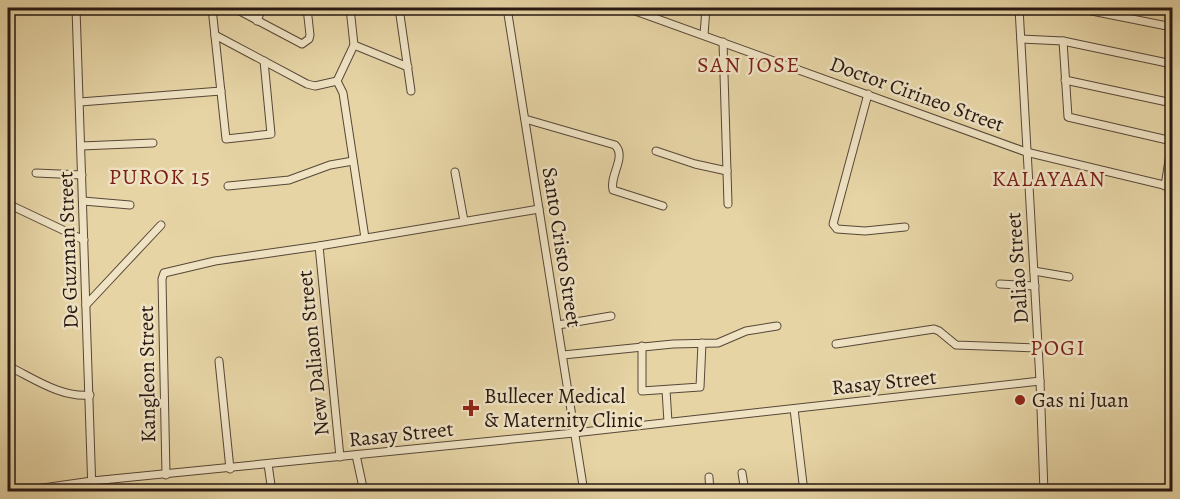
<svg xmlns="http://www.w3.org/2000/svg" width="1180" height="499" font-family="Alegreya,serif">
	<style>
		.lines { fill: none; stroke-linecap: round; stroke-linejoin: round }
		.minor-casing { stroke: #574737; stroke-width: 9 }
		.minor { stroke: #efe3c4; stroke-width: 7 }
		.poi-dot { fill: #8f2418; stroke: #efe3c4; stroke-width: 2 }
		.labels { text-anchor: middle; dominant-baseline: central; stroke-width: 5; stroke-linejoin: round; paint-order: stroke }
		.street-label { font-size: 21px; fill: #271812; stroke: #efe3c4 }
		.poi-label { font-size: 21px; fill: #271812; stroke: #efe3c4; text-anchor: start }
		.neighbourhood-label { font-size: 22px; letter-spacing: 1.5px; fill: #7a1f14; stroke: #efe3c4 }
	</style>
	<rect width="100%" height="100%" fill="#e6d4a5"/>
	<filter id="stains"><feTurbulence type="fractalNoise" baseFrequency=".00333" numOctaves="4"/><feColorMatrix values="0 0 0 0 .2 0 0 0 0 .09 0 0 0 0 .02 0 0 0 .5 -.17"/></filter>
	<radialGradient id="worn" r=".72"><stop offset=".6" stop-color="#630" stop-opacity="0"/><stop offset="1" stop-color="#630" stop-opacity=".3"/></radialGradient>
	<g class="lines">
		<defs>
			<g id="minor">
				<polyline points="76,8 92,492"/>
				<polyline points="212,8 226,139 271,134 264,61"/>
				<polyline points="234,8 302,44 309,39 310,35 307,8"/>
				<polyline points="399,8 411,91"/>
				<polyline points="507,8 584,492"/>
				<polyline points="627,8 1026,152 1172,187"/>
				<polyline points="1019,8 1040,381 1044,492"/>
				<polyline points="1077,8 1172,27"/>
				<polyline points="257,21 262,8"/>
				<polyline points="215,35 307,84 315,86 337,81"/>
				<polyline points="704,35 706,8"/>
				<polyline points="1021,39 1063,41 1172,64"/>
				<polyline points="1063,41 1068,117 1172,141 1165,186"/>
				<polyline points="723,42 728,204"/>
				<polyline points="354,45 408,67"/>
				<polyline points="1065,80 1172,103"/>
				<polyline points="337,81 343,93 365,238"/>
				<polyline points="337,81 354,45 350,8"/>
				<polyline points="868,94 833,224 837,229 865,231 905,227"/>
				<polyline points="80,102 221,91"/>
				<path d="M525,119L615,145C627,157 609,176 613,190L663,206"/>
				<polyline points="81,146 153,143"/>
				<polyline points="656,151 695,164 727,171"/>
				<polyline points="455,172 464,221"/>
				<polyline points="36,173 82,175"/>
				<polyline points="228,186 289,180 330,165 353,161"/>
				<polyline points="83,201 130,205"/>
				<polyline points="8,204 84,240"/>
				<polyline points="319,246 340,457"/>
				<polyline points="1034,271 1069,277"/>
				<polyline points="1000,284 1035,286"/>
				<polyline points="86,305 161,225"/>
				<polyline points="558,325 611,316"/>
				<polyline points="836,344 934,329 939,331 956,345 1038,348"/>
				<polyline points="642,346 642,391 700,387 702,343"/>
				<polyline points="563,355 673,344 718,343 746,331 777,326"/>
				<polyline points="219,361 230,469"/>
				<path d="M8,366C33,378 61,398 90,395"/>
				<polyline points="8,379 12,368"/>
				<polyline points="666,390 668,422"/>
				<polyline points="794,409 804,492"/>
				<polyline points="356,455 364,492"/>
				<polyline points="268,464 272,492"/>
				<polyline points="742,473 745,492"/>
				<polyline points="166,475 162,279 164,273 215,261 319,246 539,209"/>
				<polyline points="709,477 710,492"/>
				<polyline points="15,492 92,481 574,433 1040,381"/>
			</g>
		</defs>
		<use href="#minor" class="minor-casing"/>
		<use href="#minor" class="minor"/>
	</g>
	<g class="poi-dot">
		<circle cx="1020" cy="400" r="6"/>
		<path d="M468 399h6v6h6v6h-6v6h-6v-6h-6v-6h6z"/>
	</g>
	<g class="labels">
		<g class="street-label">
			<text transform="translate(917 94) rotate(20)">Doctor Cirineo Street</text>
			<text transform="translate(562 247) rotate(81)">Santo Cristo Street</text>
			<text transform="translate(68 250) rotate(-92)">De Guzman Street</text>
			<text transform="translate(1017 268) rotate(-94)">Daliao Street</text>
			<text transform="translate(313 353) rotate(-96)">New Daliaon Street</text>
			<text transform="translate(147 374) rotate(-91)">Kangleon Street</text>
			<text transform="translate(884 382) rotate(-6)">Rasay Street</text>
			<text transform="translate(401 434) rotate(-6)">Rasay Street</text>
		</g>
		<g class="poi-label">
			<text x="484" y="396">Bullecer Medical<tspan x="484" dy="24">&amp; Maternity Clinic</tspan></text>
			<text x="1032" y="400">Gas ni Juan</text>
		</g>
		<g class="neighbourhood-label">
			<text x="749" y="65">SAN JOSE</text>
			<text x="160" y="177">PUROK 15</text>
			<text x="1049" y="179">KALAYAAN</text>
			<text x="1058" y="348">POGI</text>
		</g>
	</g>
	<rect width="1180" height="499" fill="none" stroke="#e6d4a5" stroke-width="30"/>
	<rect x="9" y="9" width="1162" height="481" fill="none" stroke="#271812" stroke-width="3"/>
	<rect x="15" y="15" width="1150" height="469" fill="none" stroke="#271812" stroke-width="1.5"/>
	<rect width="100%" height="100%" filter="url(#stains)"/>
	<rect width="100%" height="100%" fill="url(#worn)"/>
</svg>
